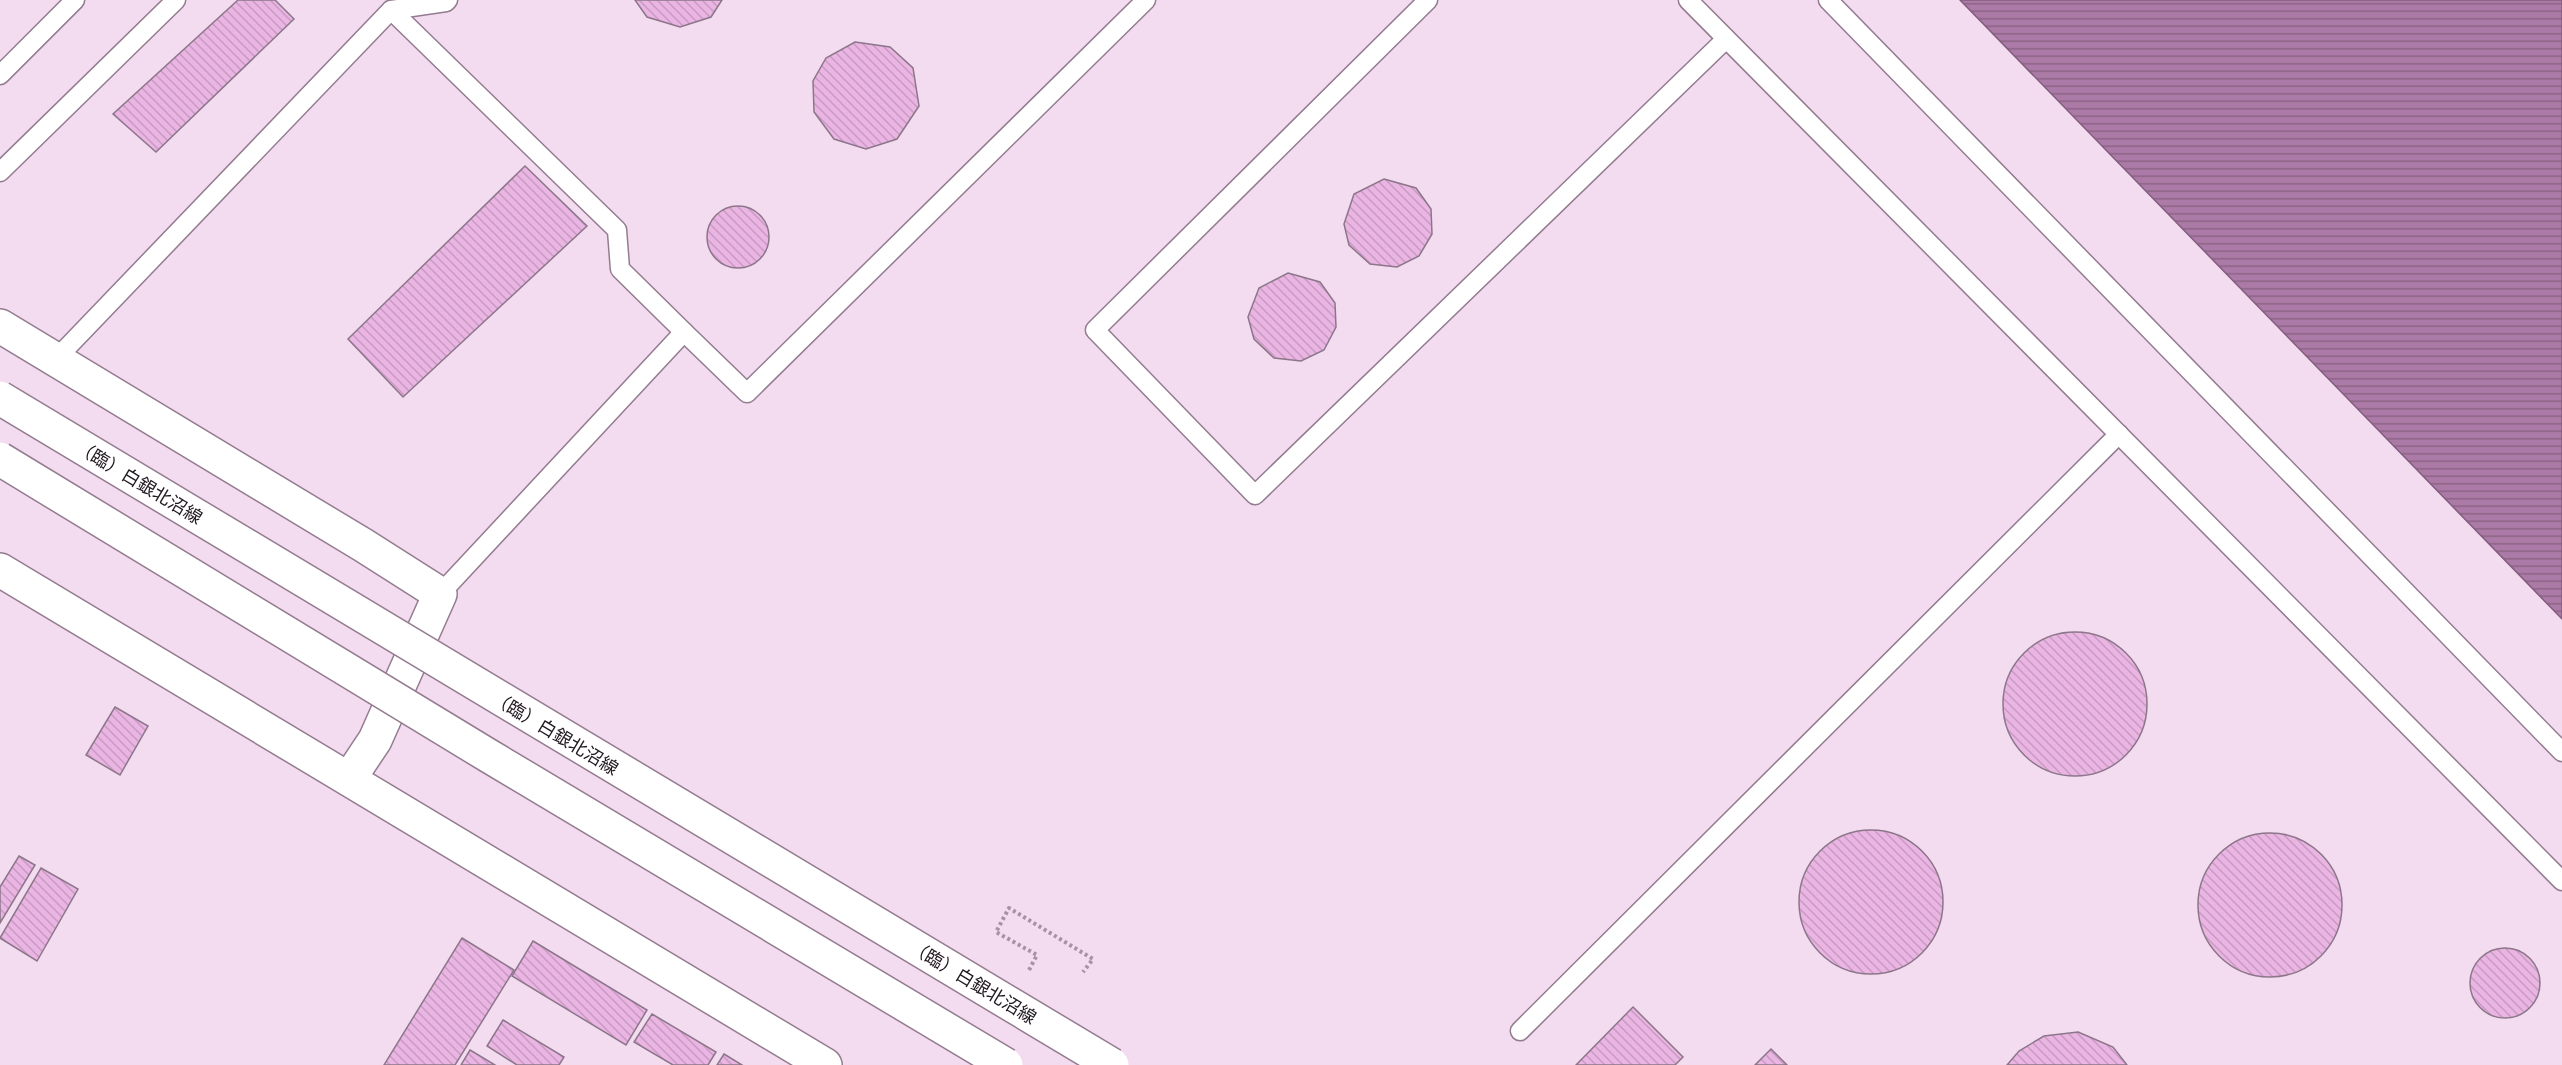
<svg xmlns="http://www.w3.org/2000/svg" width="2562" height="1065" font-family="'PT Sans','Noto Sans JP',sans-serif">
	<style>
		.water { fill: url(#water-rules); stroke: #825d7e; stroke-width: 1.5 }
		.building { fill: url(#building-back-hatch); stroke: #8c7689; stroke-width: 1.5 }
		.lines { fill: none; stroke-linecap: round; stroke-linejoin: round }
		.lane-casing { stroke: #937c8f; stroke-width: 21 }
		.secondary-casing { stroke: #937c8f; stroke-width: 36 }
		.path { stroke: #a593a3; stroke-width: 4; stroke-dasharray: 3 3; stroke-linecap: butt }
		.lane { stroke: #fff; stroke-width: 18 }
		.secondary { stroke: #fff; stroke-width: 33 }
		.secondary-bridge-casing { stroke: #937c8f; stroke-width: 36; stroke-linecap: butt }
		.secondary-bridge { stroke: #fff; stroke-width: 33 }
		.labels { text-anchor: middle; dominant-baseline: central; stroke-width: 6; stroke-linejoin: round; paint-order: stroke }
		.street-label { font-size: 18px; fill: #20181f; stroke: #fff }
	</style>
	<defs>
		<pattern id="water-rules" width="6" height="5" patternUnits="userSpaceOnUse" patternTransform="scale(1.5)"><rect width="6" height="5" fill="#ac7aa6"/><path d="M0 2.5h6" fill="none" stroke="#8c6387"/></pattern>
		<pattern id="building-back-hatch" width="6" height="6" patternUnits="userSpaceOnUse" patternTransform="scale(1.5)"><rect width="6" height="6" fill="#eab5e3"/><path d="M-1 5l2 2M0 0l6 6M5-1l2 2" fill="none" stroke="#c89bc2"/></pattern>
	</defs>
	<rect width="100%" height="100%" fill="#f3dbf0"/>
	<polygon class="water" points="1960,0 2562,0 2562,619"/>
	<g class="building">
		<polygon points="238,0 275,0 294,19 156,152 113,114"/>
		<polygon points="635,0 722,0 711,17 680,27 647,17"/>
		<polygon points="855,42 890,47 913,68 919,106 897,139 866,149 834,139 814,112 813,81 826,58"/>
		<polygon points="525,166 587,226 403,397 348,339"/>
		<polygon points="1384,179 1416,188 1431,209 1432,234 1419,256 1397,267 1370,264 1349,245 1344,224 1354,194"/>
		<circle cx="738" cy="237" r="31"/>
		<polygon points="1288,273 1320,282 1335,303 1336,327 1324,350 1301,361 1274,358 1254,339 1248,317 1259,288"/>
		<circle cx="2075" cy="704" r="72"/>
		<polygon points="115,707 148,726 120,775 86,755"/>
		<circle cx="1871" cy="902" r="72"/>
		<circle cx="2270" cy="905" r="72"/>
		<polygon points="19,856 35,865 0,923 0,887"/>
		<polygon points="41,868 78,889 37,961 0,938"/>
		<polygon points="462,938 514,970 455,1065 384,1065"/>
		<polygon points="533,941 647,1010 626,1045 512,976"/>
		<circle cx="2505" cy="983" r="35"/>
		<polygon points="1633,1007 1683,1057 1675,1065 1576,1065"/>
		<polygon points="652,1014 716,1052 708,1065 673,1065 634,1042"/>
		<polygon points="503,1020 564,1057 559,1065 517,1065 487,1046"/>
		<polygon points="2078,1032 2113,1047 2127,1065 2007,1065 2019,1051 2044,1036"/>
		<polygon points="1771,1049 1787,1065 1755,1065"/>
		<polygon points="470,1050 495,1065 461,1065"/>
		<polygon points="724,1054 742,1065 717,1065"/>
	</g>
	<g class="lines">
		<defs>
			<g id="lane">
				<polyline points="1428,0 1095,330 1255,495 1726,39"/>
				<polyline points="1688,0 2562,881"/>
				<polyline points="1828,0 2562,752"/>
				<polyline points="391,10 617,230 620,269 684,332"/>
				<polyline points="0,75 75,0"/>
				<polyline points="0,172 176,0"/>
				<polyline points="55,360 391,10 446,2 448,0"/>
				<polyline points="440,594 684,332 747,393 1146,0"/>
				<polyline points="1520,1031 2119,434"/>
			</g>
			<g id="secondary">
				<polyline points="0,326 363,545 440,594 375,740 349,779"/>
				<polyline points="0,570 825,1065"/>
			</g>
		</defs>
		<use href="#lane" class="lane-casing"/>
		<use href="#secondary" class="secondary-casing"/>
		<polyline class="path" points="1029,970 1037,955 996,932 1009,908 1093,959 1083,972"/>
		<use href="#lane" class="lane"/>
		<use href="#secondary" class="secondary"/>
		<defs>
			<g id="secondary-bridge">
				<polyline points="0,398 1112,1065"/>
				<polyline points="0,459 489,756 1006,1065"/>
			</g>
		</defs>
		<use href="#secondary-bridge" class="secondary-bridge-casing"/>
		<use href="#secondary-bridge" class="secondary-bridge"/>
	</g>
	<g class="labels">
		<g class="street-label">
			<text transform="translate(139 482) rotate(31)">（臨）白銀北沼線</text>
			<text transform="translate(555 733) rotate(31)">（臨）白銀北沼線</text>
			<text transform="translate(973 982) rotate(31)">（臨）白銀北沼線</text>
		</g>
	</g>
</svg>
